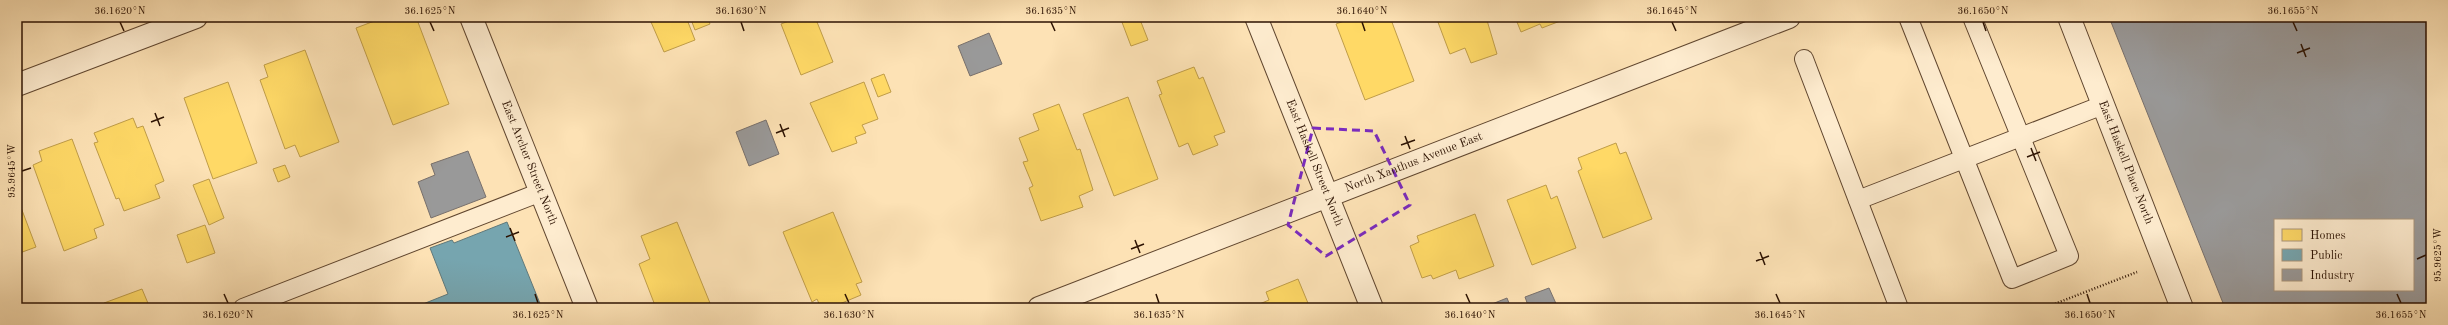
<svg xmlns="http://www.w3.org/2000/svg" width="2448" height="325" font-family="'Old Standard TT',serif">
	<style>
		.homes { fill: #ffd966; stroke: #c09d48 }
		.public { fill: #76a5af; stroke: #60797b }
		.industry { fill: #999; stroke: #78706c; fill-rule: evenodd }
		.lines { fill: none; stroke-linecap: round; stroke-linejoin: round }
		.lane-casing { stroke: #60462f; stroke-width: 20 }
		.street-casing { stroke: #60462f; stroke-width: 24 }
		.path { stroke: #2c1202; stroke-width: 2.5; stroke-dasharray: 1 2; stroke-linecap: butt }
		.lane { stroke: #feeccf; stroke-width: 18 }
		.street { stroke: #feeccf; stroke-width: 22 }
		.marked { fill: none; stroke: #7b2cbf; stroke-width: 3; stroke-dasharray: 8 5; stroke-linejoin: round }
		.ticks { fill: none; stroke: #2c1202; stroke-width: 1.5 }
		.labels { text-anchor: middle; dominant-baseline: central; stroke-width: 4; stroke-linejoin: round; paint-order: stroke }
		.street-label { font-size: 12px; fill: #2c1202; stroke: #feeccf }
		.neatline { fill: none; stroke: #2c1202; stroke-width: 1.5 }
		.ticks-label { font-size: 10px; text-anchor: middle; fill: #2c1202 }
	</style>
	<rect width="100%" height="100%" fill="#fde2b5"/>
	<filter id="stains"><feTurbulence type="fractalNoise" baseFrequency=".005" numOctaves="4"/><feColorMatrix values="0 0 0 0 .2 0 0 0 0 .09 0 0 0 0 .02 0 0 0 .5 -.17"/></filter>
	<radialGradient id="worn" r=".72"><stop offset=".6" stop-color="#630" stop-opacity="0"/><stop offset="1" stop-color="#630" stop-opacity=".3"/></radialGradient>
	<g class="homes">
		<polygon points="385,17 416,17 449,104 393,125 356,28"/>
		<polygon points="664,17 686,17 695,40 664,52 651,22"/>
		<polygon points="690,17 707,17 710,24 695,30"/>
		<polygon points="799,17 815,17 833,62 801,75 781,24"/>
		<polygon points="1120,17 1139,17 1148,40 1131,46"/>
		<polygon points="1355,17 1390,17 1414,81 1365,100 1336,24"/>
		<polygon points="1436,17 1486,17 1497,54 1471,63 1465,48 1450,54"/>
		<polygon points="1515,17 1568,17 1568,18 1542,28 1540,24 1521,32"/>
		<polygon points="305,50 339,142 300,157 295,145 285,149 260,80 268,77 264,65"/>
		<polygon points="1194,67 1199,79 1203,77 1225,132 1214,136 1218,145 1193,155 1188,143 1179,147 1159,95 1162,94 1157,81"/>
		<polygon points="884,74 891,92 878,97 871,79"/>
		<polygon points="228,82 257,163 213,179 184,98"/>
		<polygon points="864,82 878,119 862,125 866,133 855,137 857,143 832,152 810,103"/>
		<polygon points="1128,97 1158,179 1114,196 1083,114"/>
		<polygon points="1059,104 1077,150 1080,149 1093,190 1079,196 1083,207 1041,221 1029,188 1033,186 1023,162 1028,161 1019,138 1039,130 1033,114"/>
		<polygon points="133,118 137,128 143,126 164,181 155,185 160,198 124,211 119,198 116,199 94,143 98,142 94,133"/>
		<polygon points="72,139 104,225 94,229 97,238 64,251 33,165 42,161 39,151"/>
		<polygon points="1616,143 1620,154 1626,152 1652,219 1603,238 1578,171 1582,169 1578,158"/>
		<polygon points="285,165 290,177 278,182 273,169"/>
		<polygon points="209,179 224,218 209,225 193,185"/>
		<polygon points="1546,185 1551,199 1557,196 1576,248 1532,265 1507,200"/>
		<polygon points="17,197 36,247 17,254"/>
		<polygon points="833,212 862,282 856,284 861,295 830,308 821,308 817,299 812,302 783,232"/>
		<polygon points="1475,214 1494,266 1459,279 1456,270 1433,279 1431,275 1422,278 1410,246 1419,242 1417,236"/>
		<polygon points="677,222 712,308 656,308 639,264 650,259 641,236"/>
		<polygon points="205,225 215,253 187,263 177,235"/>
		<polygon points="1298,279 1310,308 1250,308 1269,300 1266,292"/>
		<polygon points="142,289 150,308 106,308 104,303"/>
	</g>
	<polygon class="public" points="507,222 541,306 413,308 448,294 430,248 452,240 454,243"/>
	<g class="industry">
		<path d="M2109,17H2431V308H2225ZM2275,220H2413V290H2275Z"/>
		<polygon points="989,33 1002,64 970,76 958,46"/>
		<polygon points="766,120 779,154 749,166 736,132"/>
		<polygon points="468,151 486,197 431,218 418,182 435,175 431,164"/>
		<polygon points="1549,288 1558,308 1529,308 1525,297"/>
		<polygon points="1507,298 1511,308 1482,308"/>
	</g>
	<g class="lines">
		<defs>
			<g id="lane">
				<polyline points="1908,17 2012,279 2069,256 1972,17"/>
				<polyline points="1804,59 1899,308"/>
				<polyline points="1858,200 2103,105"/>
				<polyline points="243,308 541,192"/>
			</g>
			<g id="street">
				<path id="s1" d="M471,17L587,308"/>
				<path id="s2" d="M1256,17L1372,308"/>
				<path id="s3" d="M2069,17L2182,308"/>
				<polyline points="17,85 196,17"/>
				<path id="s4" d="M1039,308L1789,17"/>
			</g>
		</defs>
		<use href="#lane" class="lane-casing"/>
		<use href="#street" class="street-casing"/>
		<polyline class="path" points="2044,308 2137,272"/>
		<use href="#lane" class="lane"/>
		<use href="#street" class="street"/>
	</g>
	<path class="marked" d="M1313,128L1374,131L1410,205L1326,256L1288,225Z"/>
	<path class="ticks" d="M120,22L124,31M430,22L434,31M741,22L744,31M1051,22L1055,31M1362,22L1365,31M1672,22L1676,31M1983,22L1986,31M2293,22L2297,31M2301,44L2306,57M2297,53L2310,48M155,113L160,126M151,122L164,117M780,124L785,137M776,133L789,128M1405,136L1410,149M1401,145L1415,140M2031,148L2036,161M2027,157L2040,152M22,171L31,168M510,228L515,241M506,237L519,232M1135,240L1140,253M1131,249L1144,244M1760,252L1765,265M2417,259L2426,255M1756,261L1769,256M224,294L228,303M535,294L538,303M845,294L849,303M1156,294L1159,303M1466,294L1470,303M1776,294L1780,303M2087,294L2090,303M2397,294L2401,303"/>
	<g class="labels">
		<g class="street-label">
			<text stroke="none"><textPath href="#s1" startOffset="157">East Archer Street North</textPath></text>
			<text stroke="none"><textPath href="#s2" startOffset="157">East Haskell Street North</textPath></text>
			<text stroke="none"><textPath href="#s4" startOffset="402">North Xanthus Avenue East</textPath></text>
			<text stroke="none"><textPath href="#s3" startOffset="156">East Haskell Place North</textPath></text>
		</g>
	</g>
	<rect width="2448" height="325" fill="none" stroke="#fde2b5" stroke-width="44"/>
	<rect x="2274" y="219" width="140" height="72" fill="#feeccf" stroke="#aa957d"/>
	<rect x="2282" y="229" width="20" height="12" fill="#ffd966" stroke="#aa957d"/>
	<text x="2310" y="239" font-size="12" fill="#2c1202">Homes</text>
	<rect x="2282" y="249" width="20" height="12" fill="#76a5af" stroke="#aa957d"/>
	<text x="2310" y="259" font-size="12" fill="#2c1202">Public</text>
	<rect x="2282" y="269" width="20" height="12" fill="#999999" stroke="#aa957d"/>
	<text x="2310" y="279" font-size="12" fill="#2c1202">Industry</text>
	<rect x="22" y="22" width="2404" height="281" class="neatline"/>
	<g class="ticks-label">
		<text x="120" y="14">36.1620°N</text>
		<text x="430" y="14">36.1625°N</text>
		<text x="741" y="14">36.1630°N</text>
		<text x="1051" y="14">36.1635°N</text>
		<text x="1362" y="14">36.1640°N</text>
		<text x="1672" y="14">36.1645°N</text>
		<text x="1983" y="14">36.1650°N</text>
		<text x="2293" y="14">36.1655°N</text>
		<text transform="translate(11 171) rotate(-90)" y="4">95.9645°W</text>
		<text transform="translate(2437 255) rotate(-90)" y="4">95.9625°W</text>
		<text x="228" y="318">36.1620°N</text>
		<text x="538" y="318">36.1625°N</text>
		<text x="849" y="318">36.1630°N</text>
		<text x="1159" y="318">36.1635°N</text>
		<text x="1470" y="318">36.1640°N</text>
		<text x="1780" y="318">36.1645°N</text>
		<text x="2090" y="318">36.1650°N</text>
		<text x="2401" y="318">36.1655°N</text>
	</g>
	<rect width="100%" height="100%" filter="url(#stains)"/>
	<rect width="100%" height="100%" fill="url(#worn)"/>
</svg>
